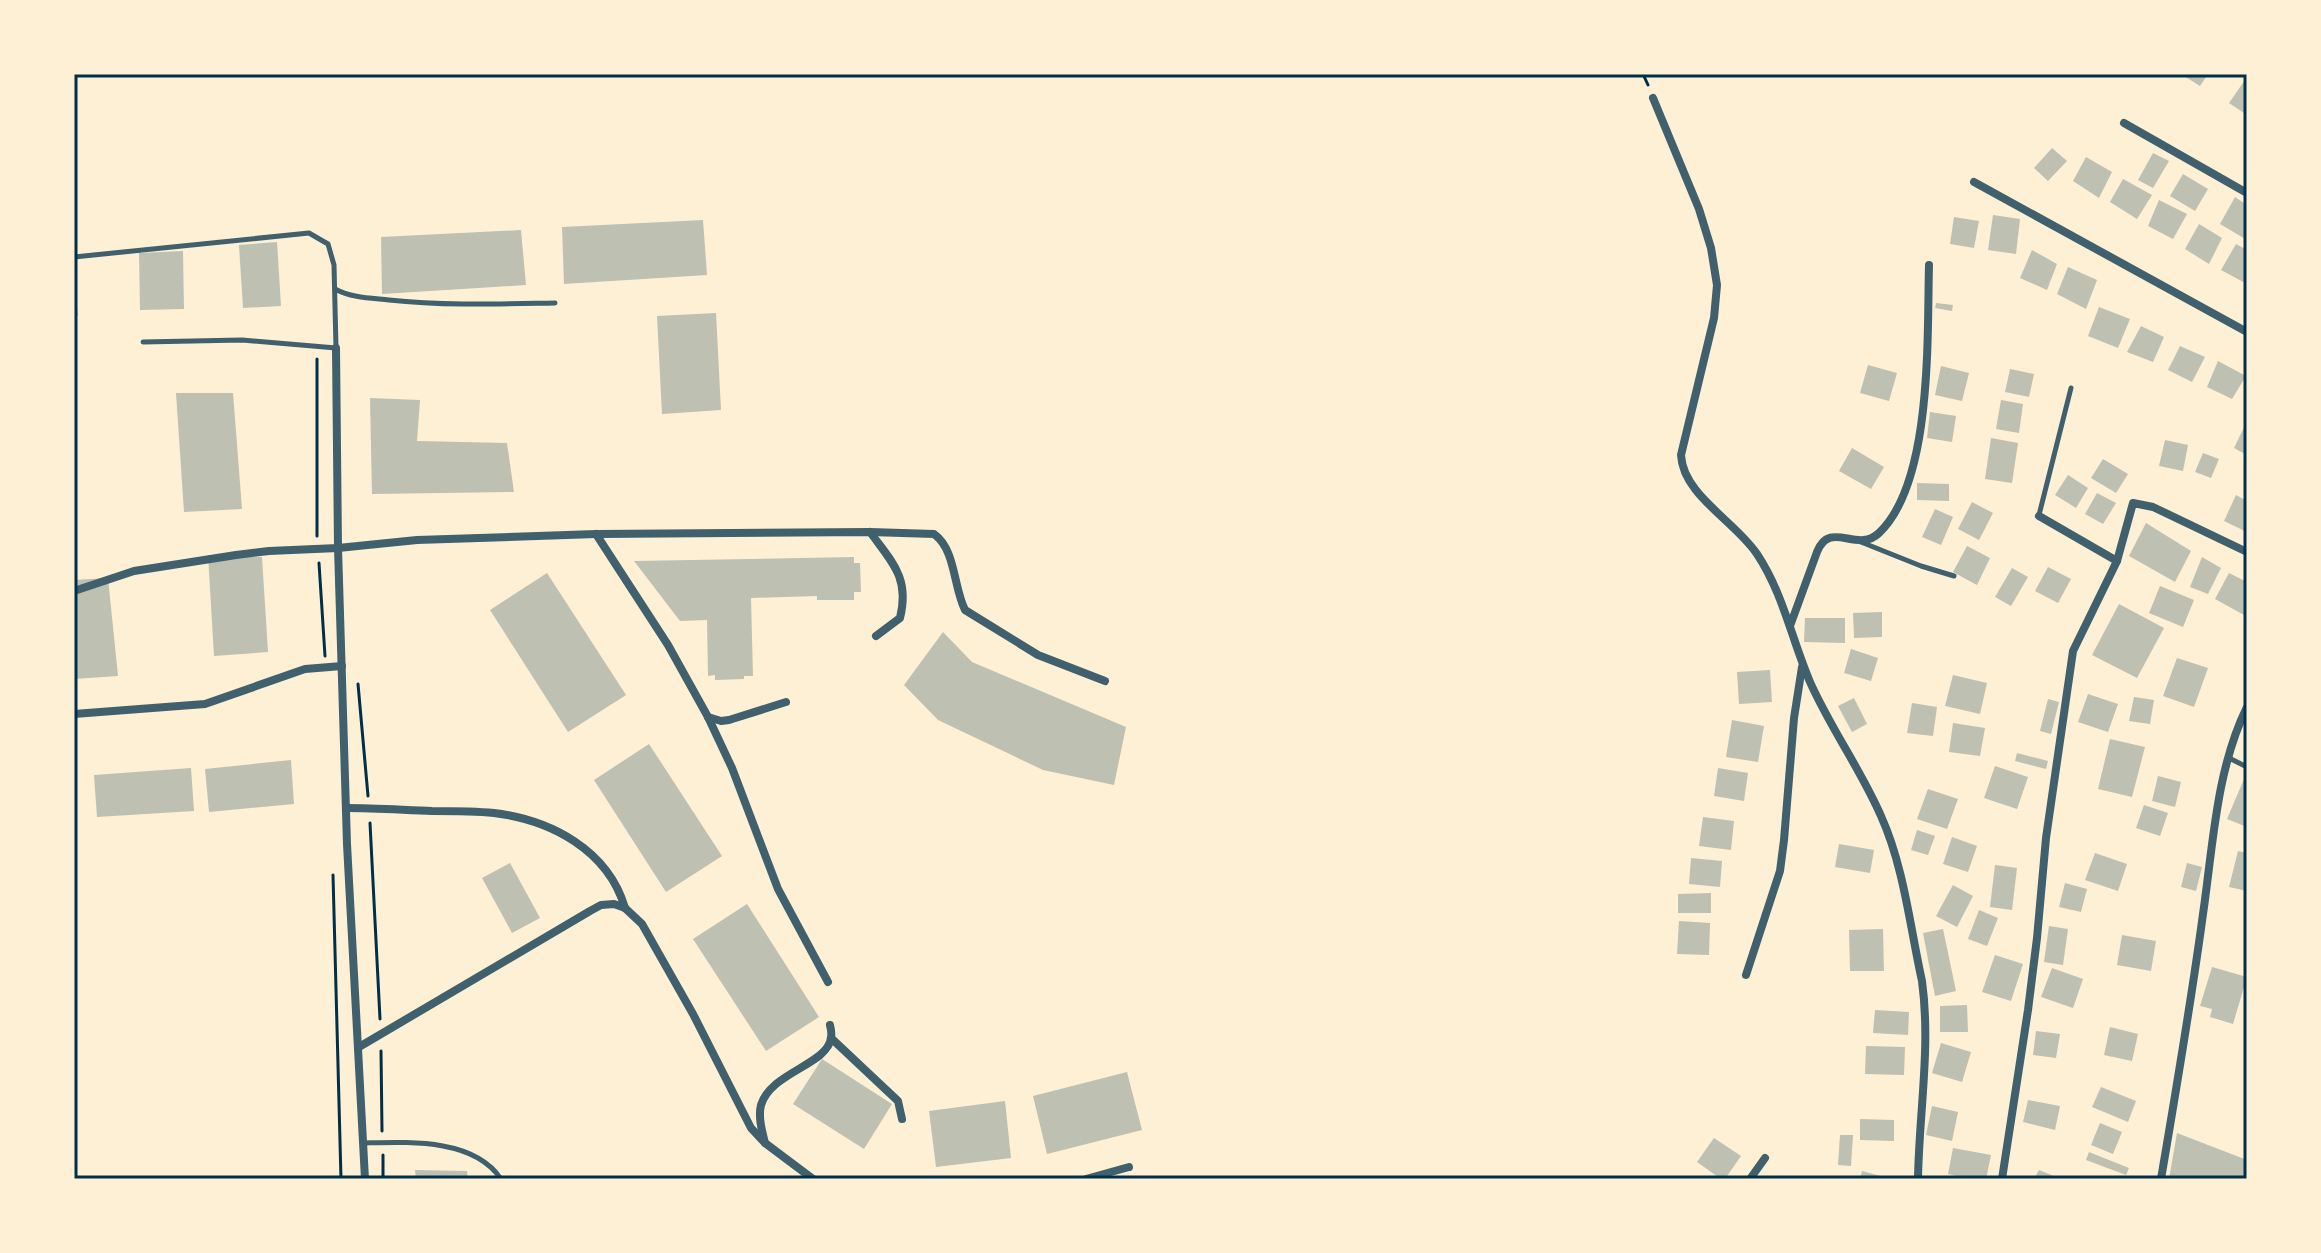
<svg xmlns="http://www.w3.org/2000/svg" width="2321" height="1253" font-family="'PT Serif',serif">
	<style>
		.building { fill: #bec0b2 }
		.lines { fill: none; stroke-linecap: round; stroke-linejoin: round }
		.path { stroke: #003049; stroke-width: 3 }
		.service { stroke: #3f606c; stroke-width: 5 }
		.minor { stroke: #3f606c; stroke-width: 8 }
		.neatline { fill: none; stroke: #003049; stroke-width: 3 }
	</style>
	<rect width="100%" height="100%" fill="#fdf0d5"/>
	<g class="building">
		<polygon points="2181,74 2208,74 2200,86"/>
		<polygon points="2245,80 2247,81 2247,115 2229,103"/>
		<polygon points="2052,148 2067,161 2048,181 2034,168"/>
		<polygon points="2153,153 2169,161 2153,188 2138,180"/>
		<polygon points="2086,157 2112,172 2099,198 2073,181"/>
		<polygon points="2183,174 2208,189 2195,211 2170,196"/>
		<polygon points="2123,179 2152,195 2137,219 2110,202"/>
		<polygon points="2235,197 2247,205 2247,240 2220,224"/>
		<polygon points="2159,200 2187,214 2173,239 2148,226"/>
		<polygon points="1993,215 2020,219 2016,254 1988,250"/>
		<polygon points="1954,217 1979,221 1974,248 1950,244"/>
		<polygon points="703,220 707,275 564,284 562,227"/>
		<polygon points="2199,224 2222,238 2209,264 2185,249"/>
		<polygon points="521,230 526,285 382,294 381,237"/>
		<polygon points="277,242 281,306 243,308 239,245"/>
		<polygon points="2236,244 2247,250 2247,284 2221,270"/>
		<polygon points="2032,250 2057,264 2047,290 2020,278"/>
		<polygon points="183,251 184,309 140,310 139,253"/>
		<polygon points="2068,267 2097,280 2086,309 2057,294"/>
		<polygon points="76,293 78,316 74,316 74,294"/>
		<polygon points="1936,303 1953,305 1952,311 1935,308"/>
		<polygon points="2099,307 2130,319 2118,348 2088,336"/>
		<polygon points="716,313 721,410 662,414 657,316"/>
		<polygon points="2141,326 2164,337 2153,362 2127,352"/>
		<polygon points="2180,346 2205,357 2192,382 2168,370"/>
		<polygon points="2218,361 2246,376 2232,399 2207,387"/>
		<polygon points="1868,365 1897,373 1889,401 1860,393"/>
		<polygon points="1941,366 1969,373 1962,401 1935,395"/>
		<polygon points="2010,369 2034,374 2029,397 2005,392"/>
		<polygon points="176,393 233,393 242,509 184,512"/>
		<polygon points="370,398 420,400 417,441 507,443 514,492 372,494"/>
		<polygon points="2001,400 2023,404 2019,433 1996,429"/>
		<polygon points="1930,412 1956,416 1952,442 1927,438"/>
		<polygon points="2247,421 2247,455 2234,448"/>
		<polygon points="1991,438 2018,443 2012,483 1985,479"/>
		<polygon points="2165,440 2188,445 2183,471 2159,466"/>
		<polygon points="1852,448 1884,467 1871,489 1839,471"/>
		<polygon points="2203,453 2219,459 2211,478 2195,472"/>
		<polygon points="2103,459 2128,474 2116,493 2091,478"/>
		<polygon points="2068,475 2088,488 2076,508 2055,495"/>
		<polygon points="1917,483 1949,484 1949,501 1917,500"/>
		<polygon points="2097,493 2116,503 2103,524 2085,514"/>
		<polygon points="2236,495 2247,501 2247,532 2224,521"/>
		<polygon points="1972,502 1993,513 1979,540 1958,529"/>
		<polygon points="1935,509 1953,517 1941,545 1922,537"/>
		<polygon points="2146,523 2191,551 2175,582 2129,556"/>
		<polygon points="1967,546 1990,558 1977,585 1953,572"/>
		<polygon points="208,555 262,557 268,652 214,656"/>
		<polygon points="854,557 854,563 860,563 861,592 854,592 854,600 817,600 817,596 751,598 753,676 744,676 744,679 715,680 715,675 708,676 707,620 680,621 634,561"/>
		<polygon points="2202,557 2221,568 2208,594 2190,587"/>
		<polygon points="2048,567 2071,579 2058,603 2035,591"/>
		<polygon points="2012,568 2028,577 2011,606 1995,597"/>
		<polygon points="547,573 626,695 568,732 490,610"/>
		<polygon points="2229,573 2247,582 2247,608 2244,615 2215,599"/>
		<polygon points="108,578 118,676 74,679 74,580"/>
		<polygon points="2160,586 2194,600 2183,627 2149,613"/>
		<polygon points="2119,604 2164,628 2137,678 2092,655"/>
		<polygon points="1882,612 1882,637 1854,638 1853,613"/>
		<polygon points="1805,618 1845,618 1845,643 1804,642"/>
		<polygon points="943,632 972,662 1126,727 1114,785 1043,770 938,720 904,685"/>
		<polygon points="1851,649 1878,658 1871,681 1844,673"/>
		<polygon points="2177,658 2208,668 2194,707 2163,696"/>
		<polygon points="1770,670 1772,702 1739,704 1737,672"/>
		<polygon points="1953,675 1987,683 1980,714 1945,706"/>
		<polygon points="2088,694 2118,704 2108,732 2078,722"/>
		<polygon points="2134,697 2154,700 2150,724 2129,721"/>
		<polygon points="1854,698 1867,724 1852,732 1838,706"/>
		<polygon points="2048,699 2059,702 2051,734 2040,731"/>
		<polygon points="1912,703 1937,707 1933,736 1907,733"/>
		<polygon points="1732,720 1764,726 1758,762 1726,757"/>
		<polygon points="1953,723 1985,728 1980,756 1949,752"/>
		<polygon points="2110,739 2145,747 2132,797 2098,789"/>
		<polygon points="649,744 722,856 666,892 594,780"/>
		<polygon points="2017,753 2048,761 2046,769 2015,761"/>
		<polygon points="291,760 294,804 209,812 205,769"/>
		<polygon points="1995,766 2028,777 2017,809 1984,798"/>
		<polygon points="191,768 194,811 97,817 94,775"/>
		<polygon points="1718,768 1748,773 1744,801 1714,796"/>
		<polygon points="2158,776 2181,782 2175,807 2152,801"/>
		<polygon points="2244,779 2247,780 2247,827 2227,819"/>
		<polygon points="1928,789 1958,799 1947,829 1917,819"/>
		<polygon points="2144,805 2168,813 2160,836 2136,828"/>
		<polygon points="1703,817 1734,821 1731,850 1699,846"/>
		<polygon points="1917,830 1935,836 1928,855 1911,850"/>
		<polygon points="1952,837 1977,846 1968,872 1943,864"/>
		<polygon points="1839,844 1874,850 1870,873 1835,867"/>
		<polygon points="2238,851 2247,853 2247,891 2229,887"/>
		<polygon points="2095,853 2127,864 2118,891 2085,880"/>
		<polygon points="1691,858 1722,861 1720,887 1689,884"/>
		<polygon points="510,863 540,918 512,933 482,878"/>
		<polygon points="2187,863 2202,867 2196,891 2181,887"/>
		<polygon points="1995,865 2017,868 2012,910 1990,907"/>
		<polygon points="2065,883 2087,889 2081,912 2059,907"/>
		<polygon points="1953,885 1973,896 1957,927 1936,916"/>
		<polygon points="1711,893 1711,913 1678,913 1678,894"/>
		<polygon points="747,904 819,1017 766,1051 693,939"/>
		<polygon points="1979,910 1998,918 1987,946 1968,939"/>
		<polygon points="1679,921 1710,923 1709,955 1677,954"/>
		<polygon points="2049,926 2068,929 2063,965 2044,962"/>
		<polygon points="1883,929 1884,971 1850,971 1849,930"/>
		<polygon points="1943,929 1956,991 1935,996 1923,933"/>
		<polygon points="2122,935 2156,941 2151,971 2117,965"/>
		<polygon points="1995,955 2023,964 2011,1001 1982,992"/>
		<polygon points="2212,967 2247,977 2233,1024 2210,1017 2212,1009 2200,1006"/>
		<polygon points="2052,968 2083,979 2073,1008 2041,997"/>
		<polygon points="1967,1005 1968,1032 1940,1032 1940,1006"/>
		<polygon points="1875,1010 1909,1012 1908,1035 1873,1033"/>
		<polygon points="2110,1027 2138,1034 2132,1061 2104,1055"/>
		<polygon points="2036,1031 2060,1034 2056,1058 2033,1055"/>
		<polygon points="1941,1043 1971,1052 1962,1082 1932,1073"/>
		<polygon points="1866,1046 1905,1047 1904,1075 1865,1074"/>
		<polygon points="822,1059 892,1104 864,1149 793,1104"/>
		<polygon points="1127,1072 1142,1130 1047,1154 1033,1096"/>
		<polygon points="2101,1087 2136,1101 2128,1122 2092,1107"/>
		<polygon points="2028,1100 2060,1106 2055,1130 2023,1122"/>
		<polygon points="1005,1101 1011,1158 936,1167 929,1111"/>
		<polygon points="1932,1106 1958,1112 1952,1141 1926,1135"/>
		<polygon points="1860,1119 1894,1120 1894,1141 1860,1140"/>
		<polygon points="2100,1123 2122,1132 2113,1154 2091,1145"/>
		<polygon points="2177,1133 2247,1160 2247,1179 2169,1179"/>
		<polygon points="1840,1135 1853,1135 1851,1166 1838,1165"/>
		<polygon points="1714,1138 1741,1156 1725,1179 1721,1179 1697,1162"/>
		<polygon points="1953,1148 1991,1155 1986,1179 1970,1179 1948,1174"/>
		<polygon points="2089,1152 2129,1168 2126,1175 2086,1160"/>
		<polygon points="415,1170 467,1171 468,1179 416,1179"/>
		<polygon points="2039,1170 2061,1179 2034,1179"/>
		<polygon points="1862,1171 1888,1178 1888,1179 1860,1179"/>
	</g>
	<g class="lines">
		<g class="path">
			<polyline points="1643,74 1648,85"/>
			<polyline points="317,359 317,536"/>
			<polyline points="319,563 325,656"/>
			<polyline points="358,684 368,796"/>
			<polyline points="370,823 380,1019"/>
			<polyline points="333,875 341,1179"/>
			<polyline points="381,1051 382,1131"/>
			<polyline points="383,1155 383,1179"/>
		</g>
		<g class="service">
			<polyline points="74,257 309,233 328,244 334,265 336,348 242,340 143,342"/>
			<path d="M335,289C352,298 370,298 389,300C444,306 500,304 555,303"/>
			<polyline points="2039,515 2071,388"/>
			<polyline points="1861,542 1921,566 1954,576"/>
			<polyline points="2229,758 2247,767"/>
			<path d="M364,1143C408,1142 474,1138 501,1179"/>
		</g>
		<g class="minor">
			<path d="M1653,98L1699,209L1711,248L1717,285L1714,318L1681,455C1683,495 1735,521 1757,554C1783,593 1792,640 1810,682C1831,729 1861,770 1881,816C1904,867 1910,927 1922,981C1931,1047 1919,1113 1918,1179"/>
			<polyline points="2124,123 2247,193"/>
			<polyline points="1974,182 2247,332"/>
			<polyline points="336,348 338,548 347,844 365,1179"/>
			<polyline points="2039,516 2117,561"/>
			<path d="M870,532C892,562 910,578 900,618L876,636"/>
			<polyline points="596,534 668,645 708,717 732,768 778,889 828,982"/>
			<path d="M74,591L134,571L236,555L269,551L338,548L417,540L596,534L870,532L934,534C956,550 953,586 965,610L1038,655L1105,681"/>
			<path d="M1790,626L1817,552C1830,519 1857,554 1879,533C1933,482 1927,334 1929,265"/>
			<polyline points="74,714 205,704 305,669 342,666"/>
			<polyline points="708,717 721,721 729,720 786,702"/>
			<path d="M346,808C375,808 403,810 432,811C452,811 473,811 494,813C551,820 608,850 625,908"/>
			<polyline points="1746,975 1780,871 1784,840 1794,718 1802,667"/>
			<polyline points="831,1038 898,1101 902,1119"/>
			<polyline points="359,1047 590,911 601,905 614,904 625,908 642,924 693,1014 751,1128 765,1143 813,1179"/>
			<path d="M765,1143C762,1131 758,1117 761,1105C771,1072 827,1065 831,1038C832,1033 831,1029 830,1025"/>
			<polyline points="1086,1179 1129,1167"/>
			<polyline points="1750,1179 1765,1158"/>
			<polyline points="2002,1179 2028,1010 2037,938 2046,838 2073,651 2117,561 2133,503 2153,507 2247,552"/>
			<path d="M2161,1179C2176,1091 2191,1003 2203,914C2213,846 2216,770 2247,707"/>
		</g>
	</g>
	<rect width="2321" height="1253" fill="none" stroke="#fdf0d5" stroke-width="152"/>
	<rect x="76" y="76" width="2169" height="1101" class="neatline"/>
</svg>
